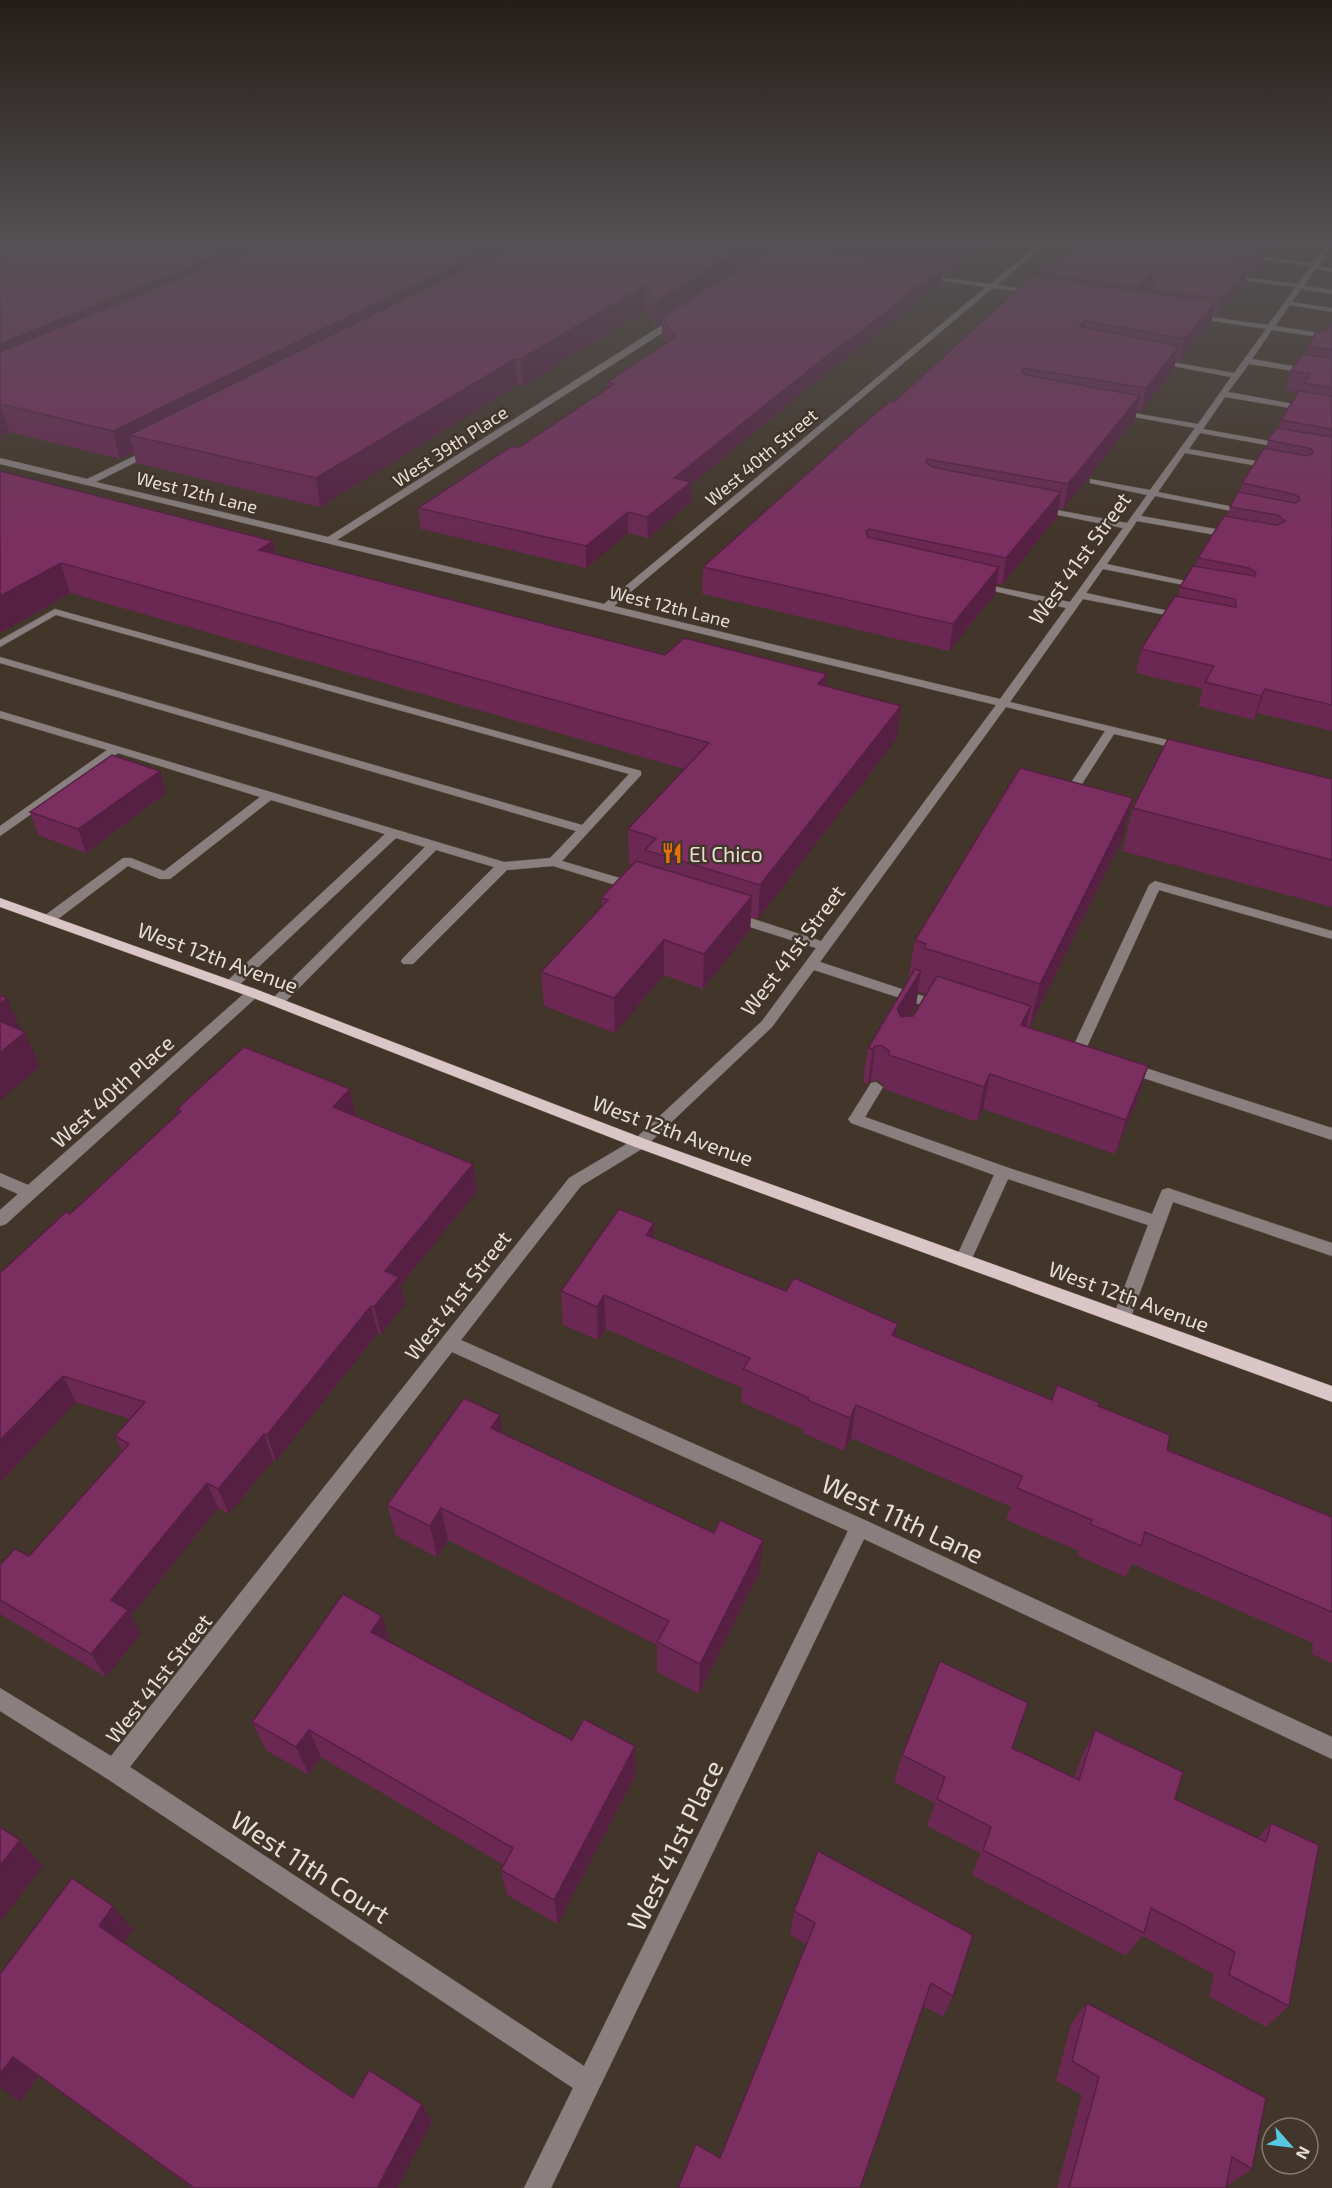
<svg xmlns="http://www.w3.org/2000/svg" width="1332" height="2188" font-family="'Exo 2',sans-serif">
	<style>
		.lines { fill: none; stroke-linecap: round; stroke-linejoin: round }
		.minor-casing { stroke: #605348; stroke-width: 1 }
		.major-casing { stroke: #605348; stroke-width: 1 }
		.minor { fill: #897f7f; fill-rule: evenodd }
		.major { fill: #dac6c6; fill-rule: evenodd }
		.wall { fill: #6a2853; fill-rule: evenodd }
		.shaded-wall { fill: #562043 }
		.building { fill: #7b2e60; stroke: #562043; stroke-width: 1.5 }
		.labels { text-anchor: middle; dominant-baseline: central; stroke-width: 5; stroke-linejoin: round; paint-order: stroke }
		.far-street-label { font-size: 18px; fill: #e7ded7; stroke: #423529 }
		.street-label { font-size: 21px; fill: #e7ded7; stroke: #423529 }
		.poi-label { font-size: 21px; fill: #e7ded7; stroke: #423529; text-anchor: start }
		.near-street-label { font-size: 26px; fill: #e7ded7; stroke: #423529 }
	</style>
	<rect width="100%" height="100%" fill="#423529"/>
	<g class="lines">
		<defs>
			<g id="minor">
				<path d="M1043,241H1049L997,285L1038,291L1040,294L993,288L614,606L1000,699L1066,608L973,586V582L1070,602L1123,528L1038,511L1033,508L1035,506L1127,523L1147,495L1090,483V479L1150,490L1195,428L1118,414H1115V410L1198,424L1231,377L1157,363H1154V359L1234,373L1266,329L1192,318L1189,314L1268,325L1296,287L1234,279L1232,276L1298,284L1311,266L1244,257L1242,254L1313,263L1328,243L1326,241H1332V245L1319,266L1332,268V272L1315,269L1304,286L1332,290V294L1301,289L1292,302L1332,308V312L1290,305L1275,326L1332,335V339L1272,330L1252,359L1332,373V377L1249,364L1228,392L1332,411V415L1225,397L1203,429L1286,444L1290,447L1289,449L1200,433L1189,449L1272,464L1275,465V469L1185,453L1158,492L1249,510L1254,513L1252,515L1155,496L1141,516L1233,532L1238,535L1233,538L1137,521L1107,564L1204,585V589L1103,569L1086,593L1187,615V619L1083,599L1010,702L1188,745L1190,747L1184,750L1114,734L1071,801L1067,802L1061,798L1105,731L1006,707L820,962L947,1004L949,1007L947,1010H937L814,970L772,1027L645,1147L581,1186L461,1340L867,1521L1332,1737V1759L864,1539L551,2188H524L573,2088L106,1778L0,1711V1688L111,1756L569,1178L635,1139L762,1021L816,948L728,920L726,917L728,914H738L821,941L996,705L0,464V458L87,479L153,447L157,450L156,452L96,482L328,537L675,317H681V321L337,540L604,604L986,287L922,278L920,275L990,284ZM452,1352L848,1531L584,2066L130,1767Z"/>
				<polygon points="55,609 641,771 641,775 562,861 640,884 641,887 635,891 553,866 507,870 413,964 403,964 401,961 403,958 494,867 436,850 282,1005 277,1007 270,1002 272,999 425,847 396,838 236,988 226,988 224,985 226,982 385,834 271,800 170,879 160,879 128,866 54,922 44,922 42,919 44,916 123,858 131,858 164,871 260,797 118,753 0,836 0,826 107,750 0,718 0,711 504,862 550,858 576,831 0,663 0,657 582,825 629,774 56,615 0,647 0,640"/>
				<polygon points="1155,881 1332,931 1332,939 1159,890 1085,1051 1078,1056 1073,1055 1071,1051 1149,885"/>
				<polygon points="253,988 258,990 260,993 258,996 6,1224 0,1226 0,1210 18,1194 0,1186 0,1173 28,1185 248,990"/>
				<polygon points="1127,1062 1332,1128 1332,1140 1122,1071 1120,1067"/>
				<polygon points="876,1082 883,1087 865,1117 1009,1168 1152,1214 1162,1190 1168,1188 1332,1243 1332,1256 1173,1202 1131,1317 1128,1322 1122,1324 1116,1322 1113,1317 1148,1225 1008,1179 969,1265 963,1267 957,1265 955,1260 994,1175 851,1123 848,1119 851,1115 871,1083"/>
			</g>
			<polygon id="major" points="0,898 258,990 645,1139 1332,1386 1332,1402 635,1147 248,996 0,907"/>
		</defs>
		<use href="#minor" class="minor-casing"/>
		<use href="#major" class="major-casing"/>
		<use href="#minor" class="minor"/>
		<use href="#major" class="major"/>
	</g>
	<g class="wall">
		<polygon points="0,241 997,241 951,276 942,275 941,284 857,351 842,360 691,484 691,502 648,538 628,533 586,568 421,529 418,508 518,448 607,388 607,382 667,343 662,335 662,323 656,327 646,310 523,386 517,385 320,507 136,463 134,452 120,459 9,432 0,436"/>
		<path d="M1078,241H1278L1267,255L1264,254L1262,262L1251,276H1247L1245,283L1217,315H1213L1211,323L1180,361L1176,360L1174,368L1141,411H1136L1135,419L1063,509L1058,508L1057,517L1002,585L996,583L995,594L949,651L702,594L703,567L1039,277L1040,273ZM1150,287L1151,288L1149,292H1146Z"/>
		<polygon points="1332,323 1332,731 1257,713 1254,720 1198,706 1203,689 1136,673 1141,649 1178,596 1180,587 1196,566 1198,558 1227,516 1230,507 1239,492 1242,483 1266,449 1268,440 1279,428 1281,420 1298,392 1286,390 1291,371 1305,355 1307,346 1326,332"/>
		<polygon points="0,471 273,541 276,554 665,655 827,674 826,686 897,738 758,919 751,917 750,930 703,989 664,975 615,1033 544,1006 541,972 602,906 601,898 632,864 629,863 628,829 684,769 70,593 0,633"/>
		<polygon points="1332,779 1332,907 1122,851 1133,808"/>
		<polygon points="166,793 86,853 38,835 30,812"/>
		<path d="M1122,840L1029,1028L1148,1066L1137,1100L1115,1154L983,1109L977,1122L884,1089V1085L877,1080L871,1081L868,1084L863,1082L868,1048L908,980L915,940ZM918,992L926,994L913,1016H909L916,1005Z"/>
		<polygon points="350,1089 355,1116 473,1164 477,1191 401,1285 405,1304 381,1334 378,1333 276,1461 273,1460 229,1514 218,1508 131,1616 141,1634 106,1677 0,1614 0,1565 29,1556 122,1451 115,1436 130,1419 76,1402 0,1483 0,1273 70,1214 178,1113 177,1109"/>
		<polygon points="654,1223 654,1238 1052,1400 1098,1406 1167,1450 1332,1517 1332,1663 1312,1654 1313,1643 1132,1564 1126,1577 1078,1556 1079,1551 1006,1520 1011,1507 851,1438 844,1451 803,1433 804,1430 741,1402 742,1388 606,1329 598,1340 563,1325 561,1291"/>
		<polygon points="502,1434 760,1571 699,1694 657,1672 657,1645 448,1540 437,1557 396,1536 387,1505"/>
		<polygon points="390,1642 636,1774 558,1924 507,1895 501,1870 504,1865 321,1757 309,1775 266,1750 252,1722"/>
		<polygon points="1095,1730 1175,1799 1258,1838 1271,1823 1289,2006 1266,2027 1209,1997 1214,1974 1142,1936 1126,1956 972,1875 980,1853 927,1826 935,1803 894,1782 902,1755 1012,1748 1074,1778 1081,1758"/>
		<polygon points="818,1851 953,1996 943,2017 923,2006 720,2158 806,1944 790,1935 794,1911"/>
		<polygon points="133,1930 124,1943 353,2098 422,2104 432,2122 397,2188 192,2188 38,2076 20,2102 0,2087 0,1974"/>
		<polygon points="1087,2003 1252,2169 1229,2185 1227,2183 1226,2188 1057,2188 1082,2095 1056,2081 1071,2024"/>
	</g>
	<g class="shaded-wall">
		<polygon points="0,241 62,241 0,263"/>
		<polygon points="253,241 312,241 0,374 0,344"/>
		<polygon points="505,241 554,241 129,435 134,452 120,459 113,431"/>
		<polygon points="756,241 767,241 766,257 662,317 662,323 656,327 656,302"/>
		<polygon points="777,241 791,241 791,242 776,251"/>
		<polygon points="969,241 997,241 951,276 954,252"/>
		<polygon points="1271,241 1278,241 1267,255"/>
		<polygon points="1266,247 1262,262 1251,276 1254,261"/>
		<polygon points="943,267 941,284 857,351 842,360 691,484 691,502 648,538 647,517 674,478 844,342"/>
		<polygon points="1249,267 1245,283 1217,315 1221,299"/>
		<polygon points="1153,271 1150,287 1136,304 1139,288"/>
		<polygon points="645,286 646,310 523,386 521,359"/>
		<polygon points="1216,302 1211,323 1180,361 1185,339"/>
		<polygon points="1086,321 1081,343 1079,324"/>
		<polygon points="1179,346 1174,368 1141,411 1146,388"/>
		<polygon points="515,359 517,385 320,507 316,478"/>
		<polygon points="1140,396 1135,419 1063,509 1068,484"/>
		<polygon points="0,404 9,432 0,436"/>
		<polygon points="1061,492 1057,517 1002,585 1006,558"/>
		<polygon points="628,512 628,533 586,568 586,546"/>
		<polygon points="273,541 279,571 259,550"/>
		<polygon points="61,563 70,593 0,633 0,596"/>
		<polygon points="999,567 995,594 949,651 953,624"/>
		<polygon points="827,674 824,706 818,684"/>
		<polygon points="1265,689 1257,713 1254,720 1261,696"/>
		<polygon points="901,706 897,738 758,919 760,885"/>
		<polygon points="160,771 166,793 86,853 78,829"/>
		<polygon points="1133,798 1122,840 1029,1028 1040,984"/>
		<polygon points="752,896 750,930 703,989 704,954"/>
		<polygon points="664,940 664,975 615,1033 614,998"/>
		<polygon points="921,971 916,1005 892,1044 897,1009"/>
		<polygon points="7,998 22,1032 0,1048 0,1004"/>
		<polygon points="1031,1006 1023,1041 1021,1025"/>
		<polygon points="25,1032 40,1067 0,1100 0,1053"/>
		<polygon points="875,1046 871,1081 868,1084 873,1049"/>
		<polygon points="1148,1066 1137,1100 1115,1154 1126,1120"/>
		<polygon points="990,1074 983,1109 977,1122 984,1087"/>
		<polygon points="350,1089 356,1117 333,1107"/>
		<polygon points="473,1164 477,1191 401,1285 405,1304 381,1334 374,1307 385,1271"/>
		<polygon points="654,1223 654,1258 646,1235"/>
		<polygon points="604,1295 606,1329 598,1340 597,1307"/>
		<polygon points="371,1306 378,1333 276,1461 267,1435"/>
		<polygon points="898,1324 892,1357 892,1335"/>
		<polygon points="63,1376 76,1402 0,1483 0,1440"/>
		<polygon points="856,1405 851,1438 844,1451 850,1418"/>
		<polygon points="500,1415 504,1448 491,1428"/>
		<polygon points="264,1434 273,1460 229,1514 218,1489"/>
		<polygon points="207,1483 218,1508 131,1616 141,1634 106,1677 91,1654 111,1600"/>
		<polygon points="441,1508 448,1540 437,1557 430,1526"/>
		<polygon points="763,1540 760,1571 699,1694 700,1664"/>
		<polygon points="382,1616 391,1646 371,1632"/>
		<polygon points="309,1730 321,1757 309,1775 296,1747"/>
		<polygon points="635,1746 636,1774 558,1924 554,1900"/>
		<polygon points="20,1840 43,1866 0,1922 0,1866"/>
		<polygon points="113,1906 133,1930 119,1949 99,1926"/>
		<polygon points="13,2057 38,2076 20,2102 0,2087 0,2074"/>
		<polygon points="422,2104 432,2122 397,2188 377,2188"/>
	</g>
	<g class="building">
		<polygon points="11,241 253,241 0,344 0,244"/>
		<polygon points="270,241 505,241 113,431 0,404 0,352"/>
		<polygon points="523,241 756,241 656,302 645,286 521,359 515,359 316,478 129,435"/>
		<polygon points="872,241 969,241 954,252"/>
		<polygon points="1078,241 1232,241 1232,242 1266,247 1254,261 1234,259 1238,266 1249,267 1221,299 1150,290 1159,275 1153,271 1139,288 1040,273"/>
		<polygon points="780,243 943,267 859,333 844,342 674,478 691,482 647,517 628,512 586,546 418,508 512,446 518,448 614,384 607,382 675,337 662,317"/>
		<polygon points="1032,276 1216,302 1185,339 1086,321 1079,324 1081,327 1179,346 1146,388 1023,368 1022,372 1027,375 1140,396 1068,484 927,459 926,463 932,467 1061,492 1006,558 869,529 866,531 868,537 999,567 953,624 703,567 855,431 890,401 894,402"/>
		<polygon points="1332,323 1332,350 1307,346 1317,331 1326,332"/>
		<polygon points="1302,354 1332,358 1332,388 1304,383 1310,374 1291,371"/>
		<polygon points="1299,391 1332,396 1332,705 1265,689 1261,696 1205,682 1214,666 1141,649 1175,596 1236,607 1235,599 1180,587 1193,566 1255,576 1256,573 1249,568 1198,558 1224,516 1277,525 1285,521 1278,515 1230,507 1238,492 1295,503 1299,501 1299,497 1293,494 1242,483 1264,448 1307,456 1313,453 1312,449 1268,440 1276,428 1332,437 1331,429 1281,420"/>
		<polygon points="0,471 273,541 259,550 665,655 684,638 827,674 818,684 901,706 760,885 645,850 656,838 628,829 709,743 61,563 0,596"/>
		<polygon points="1168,739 1332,779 1332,860 1133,808"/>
		<polygon points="112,755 160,771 78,829 30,812"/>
		<polygon points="1020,768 1133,798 1040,984 924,948 926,944 915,940"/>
		<polygon points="636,861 752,896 704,954 664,940 614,998 541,972 608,900 601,898"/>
		<polygon points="915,969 921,971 897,1009 901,1017 913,1016 937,976 1031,1006 1021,1025 1148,1066 1126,1120 990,1074 984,1087 889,1055 889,1051 882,1046 875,1046 873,1049 868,1048"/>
		<polygon points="0,995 7,998 0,1004"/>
		<polygon points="0,1021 25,1032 0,1053"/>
		<polygon points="244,1047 350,1089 333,1107 473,1164 385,1271 399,1277 374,1307 371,1306 267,1435 264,1434 218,1489 207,1483 111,1600 128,1610 91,1654 0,1600 0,1565 15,1549 29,1556 129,1444 115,1436 145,1402 63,1376 0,1440 0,1273 66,1212 70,1214 181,1111 177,1109"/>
		<polygon points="619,1209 654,1223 646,1235 786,1291 794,1278 898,1324 892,1335 1052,1400 1057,1385 1100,1403 1098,1406 1170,1435 1167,1450 1332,1517 1332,1612 1145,1532 1141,1546 1090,1524 1092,1520 1017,1488 1022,1476 856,1405 850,1418 807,1400 809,1398 743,1369 750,1358 604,1295 597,1307 561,1291"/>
		<polygon points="464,1398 500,1415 491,1428 714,1533 720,1520 763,1540 700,1664 657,1642 669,1621 441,1508 430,1526 387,1505"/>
		<polygon points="343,1594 382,1616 371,1632 572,1740 584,1719 635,1746 554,1900 501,1870 513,1848 309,1730 296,1747 252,1722"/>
		<polygon points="940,1661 1028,1703 1012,1748 1079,1780 1095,1730 1183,1772 1175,1799 1266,1842 1271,1823 1319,1845 1289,2006 1229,1975 1235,1952 1151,1908 1144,1933 983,1850 991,1827 937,1799 945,1777 902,1755"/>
		<polygon points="0,1827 20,1840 0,1866"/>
		<polygon points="818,1851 973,1935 953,1996 931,1983 860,2188 678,2188 696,2144 720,2158 815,1923 794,1911"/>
		<polygon points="72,1878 113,1906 99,1926 353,2098 369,2070 422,2104 377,2188 194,2188 13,2057 0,2074 0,1974"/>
		<polygon points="1087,2003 1266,2098 1252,2169 1232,2157 1226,2188 1069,2188 1099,2077 1072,2061"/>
	</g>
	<linearGradient id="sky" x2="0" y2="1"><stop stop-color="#241d17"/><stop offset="0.44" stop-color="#545154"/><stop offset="1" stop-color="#545154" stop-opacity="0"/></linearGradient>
	<rect width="1332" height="547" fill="url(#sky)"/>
	<defs>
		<symbol id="restaurant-bare" viewBox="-9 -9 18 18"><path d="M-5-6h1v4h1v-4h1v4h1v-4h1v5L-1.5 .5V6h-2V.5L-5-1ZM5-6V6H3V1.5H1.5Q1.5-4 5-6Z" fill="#e8710a" stroke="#423529" stroke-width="2.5" paint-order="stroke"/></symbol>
	</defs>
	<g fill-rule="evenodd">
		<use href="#restaurant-bare" x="657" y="838" width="30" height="30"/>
	</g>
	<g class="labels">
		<g class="far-street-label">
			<text transform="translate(450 446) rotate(-33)">West 39th Place</text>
			<text transform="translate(761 457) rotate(-40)">West 40th Street</text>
			<text transform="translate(197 492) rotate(14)">West 12th Lane</text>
			<text transform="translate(670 606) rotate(14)">West 12th Lane</text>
		</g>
		<g class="street-label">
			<text transform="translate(1079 558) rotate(-54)">West 41st Street</text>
			<text transform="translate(792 950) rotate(-53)">West 41st Street</text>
			<text transform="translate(218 957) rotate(20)">West 12th Avenue</text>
			<text transform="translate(112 1091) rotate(-42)">West 40th Place</text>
			<text transform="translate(673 1130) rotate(20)">West 12th Avenue</text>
			<text transform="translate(457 1295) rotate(-52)">West 41st Street</text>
			<text transform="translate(1129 1296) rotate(20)">West 12th Avenue</text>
			<text transform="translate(158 1678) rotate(-52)">West 41st Street</text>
		</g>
		<g class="poi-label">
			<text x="689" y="853">El Chico</text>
		</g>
		<g class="near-street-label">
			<text transform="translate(903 1518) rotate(25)">West 11th Lane</text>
			<text transform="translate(674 1845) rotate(-64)">West 41st Place</text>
			<text transform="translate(311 1866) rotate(33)">West 11th Court</text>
		</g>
	</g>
	<g transform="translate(1290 2146) rotate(118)"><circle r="28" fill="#423529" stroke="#84796f" stroke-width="1.5"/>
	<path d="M0-4.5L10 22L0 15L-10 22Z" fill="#56c9e1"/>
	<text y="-9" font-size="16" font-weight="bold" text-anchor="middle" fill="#e7ded7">N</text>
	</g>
</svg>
